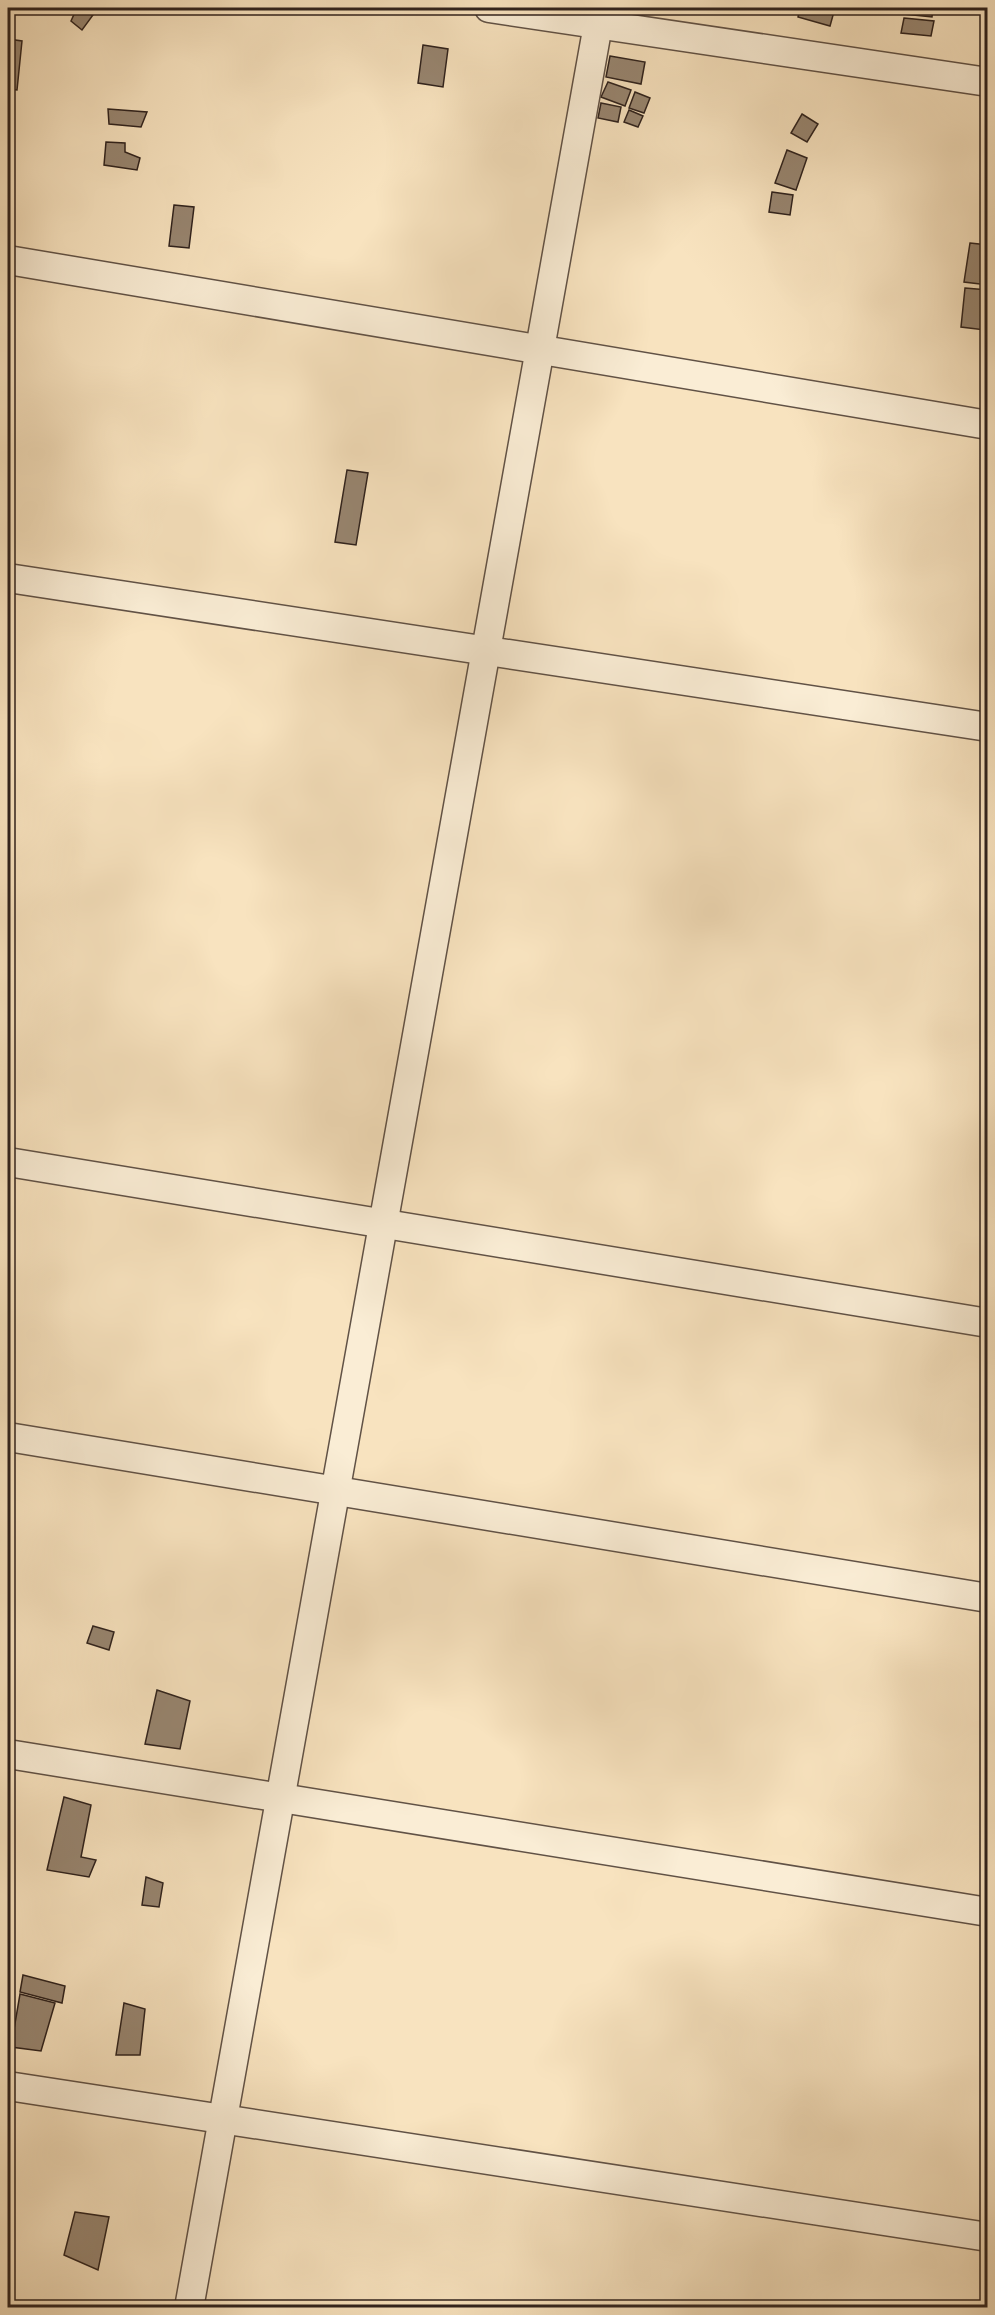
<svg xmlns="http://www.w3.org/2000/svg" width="995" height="2315" font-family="Vollkorn,serif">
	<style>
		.building { fill: #988671; stroke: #2f221d; stroke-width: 1.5 }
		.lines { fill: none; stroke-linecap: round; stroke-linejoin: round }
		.minor-casing { stroke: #615246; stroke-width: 31 }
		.minor { stroke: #faedd5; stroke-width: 28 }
	</style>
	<rect width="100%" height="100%" fill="#f8e3bf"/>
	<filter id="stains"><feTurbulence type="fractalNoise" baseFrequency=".00333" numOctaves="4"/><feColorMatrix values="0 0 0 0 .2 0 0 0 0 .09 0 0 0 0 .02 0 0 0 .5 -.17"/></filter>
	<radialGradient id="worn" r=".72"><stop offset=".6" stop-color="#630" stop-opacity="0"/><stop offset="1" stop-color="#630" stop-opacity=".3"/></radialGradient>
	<g class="building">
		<polygon points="800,8 835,8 830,26 798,17"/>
		<polygon points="905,8 933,8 932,17 904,14"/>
		<polygon points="76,10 93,15 82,30 71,21"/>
		<polygon points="904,18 934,21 931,36 901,33"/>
		<polygon points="8,39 22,41 17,90 8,89"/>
		<polygon points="423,45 448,49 443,87 418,83"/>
		<polygon points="610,56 645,62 641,84 606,77"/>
		<polygon points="608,82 631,90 625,106 601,97"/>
		<polygon points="635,92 650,98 644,113 629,108"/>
		<polygon points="601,103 621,107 618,122 598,118"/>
		<polygon points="108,109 147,112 141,127 109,124"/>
		<polygon points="629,110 643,116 638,127 624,122"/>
		<polygon points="802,114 818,124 807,142 791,133"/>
		<polygon points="106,142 125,143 125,152 140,158 137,170 104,165"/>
		<polygon points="787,150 807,158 796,190 775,183"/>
		<polygon points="772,192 793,195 790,215 769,212"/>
		<polygon points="174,205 194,207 189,248 169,246"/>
		<polygon points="970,243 988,245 988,285 964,282"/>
		<polygon points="965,288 988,290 985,330 961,327"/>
		<polygon points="347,470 368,473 356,545 335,542"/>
		<polygon points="93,1626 114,1632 109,1650 87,1643"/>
		<polygon points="157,1690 190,1701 180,1749 145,1744"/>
		<polygon points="64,1797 91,1805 81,1857 96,1860 89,1877 47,1870"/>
		<polygon points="146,1877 163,1883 159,1907 142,1905"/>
		<polygon points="23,1975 65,1986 62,2003 20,1992"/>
		<polygon points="20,1994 55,2003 41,2051 11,2047"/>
		<polygon points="124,2003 145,2009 140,2055 116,2055"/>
		<polygon points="75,2212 109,2217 98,2270 64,2255"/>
	</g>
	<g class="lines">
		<defs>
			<g id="minor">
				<polyline points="489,8 988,82"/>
				<polyline points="8,260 988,425"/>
				<polyline points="8,578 988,727"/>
				<polyline points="8,1162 988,1323"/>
				<polyline points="8,1437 988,1598"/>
				<polyline points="8,1754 988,1912"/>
				<polyline points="8,2086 988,2237"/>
				<polyline points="189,2308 601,8"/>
			</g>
		</defs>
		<use href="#minor" class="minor-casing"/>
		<use href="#minor" class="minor"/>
	</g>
	<rect width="995" height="2315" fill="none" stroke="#f8e3bf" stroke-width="30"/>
	<rect x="9" y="9" width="977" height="2297" fill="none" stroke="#2f221d" stroke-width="3"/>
	<rect x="15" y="15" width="965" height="2285" fill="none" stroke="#2f221d" stroke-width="1.5"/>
	<rect width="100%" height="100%" filter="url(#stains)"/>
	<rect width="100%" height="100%" fill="url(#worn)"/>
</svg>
